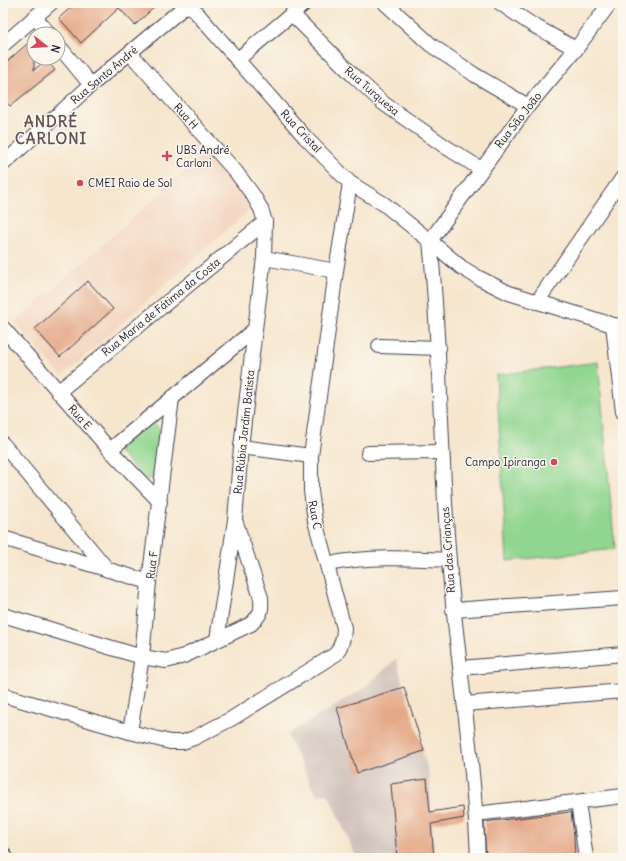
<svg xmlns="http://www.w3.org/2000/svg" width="626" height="861" font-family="Delius,sans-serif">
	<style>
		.built { fill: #f3d4be }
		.industrial { fill: #cfc0ba }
		.green { fill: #91d690; stroke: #5a7c66 }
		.building { fill: #e5a989 }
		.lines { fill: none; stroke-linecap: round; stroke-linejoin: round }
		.minor-casing { stroke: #423f51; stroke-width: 16 }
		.minor { stroke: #fff; stroke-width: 14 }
		.poi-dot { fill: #d1495b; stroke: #fbf7ec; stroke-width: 1.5 }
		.labels { text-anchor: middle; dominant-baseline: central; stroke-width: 3; stroke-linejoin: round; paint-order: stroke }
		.street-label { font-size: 11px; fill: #22223b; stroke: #fbf7ec }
		.poi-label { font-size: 11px; fill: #22223b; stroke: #fbf7ec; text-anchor: start }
		.district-label { font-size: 15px; font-weight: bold; letter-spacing: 1px; fill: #665156; stroke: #fbf7ec }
	</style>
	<rect width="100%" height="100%" fill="#fbf7ec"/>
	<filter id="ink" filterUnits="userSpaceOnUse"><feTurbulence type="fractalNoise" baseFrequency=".025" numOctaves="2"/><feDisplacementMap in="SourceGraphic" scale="8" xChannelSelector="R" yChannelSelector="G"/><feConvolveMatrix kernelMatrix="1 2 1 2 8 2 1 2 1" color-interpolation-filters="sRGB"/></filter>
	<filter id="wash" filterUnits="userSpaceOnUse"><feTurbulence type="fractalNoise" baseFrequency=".012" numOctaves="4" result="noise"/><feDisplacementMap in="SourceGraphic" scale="16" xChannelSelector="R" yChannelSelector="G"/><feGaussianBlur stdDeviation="0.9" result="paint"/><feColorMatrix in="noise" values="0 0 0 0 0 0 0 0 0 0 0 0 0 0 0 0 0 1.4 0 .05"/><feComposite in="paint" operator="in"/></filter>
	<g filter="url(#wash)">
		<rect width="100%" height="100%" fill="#f6e6ce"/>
		<polygon class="built" points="208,151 255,205 62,376 15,323"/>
		<polygon class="industrial" points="396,659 429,774 434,858 357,858 328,794 316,795 287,735 363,689"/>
		<g class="green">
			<polygon points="598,362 615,549 507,561 496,375"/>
			<polygon points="152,420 160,430 153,478 145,479 117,450"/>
		</g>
		<g id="blocks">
			<g class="building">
				<polygon points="76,3 159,3 135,25 119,8 81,43 59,18"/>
				<polygon points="34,38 34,70 46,60 55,70 10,106 3,99 3,65"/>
				<polygon points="88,281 113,309 60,357 35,329"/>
				<polygon points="404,687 424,751 357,773 337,708"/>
				<polygon points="427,779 430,812 463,807 464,818 431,824 434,858 397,858 391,784"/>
				<polygon points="571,812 574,837 575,858 486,858 484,822"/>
			</g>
		</g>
	</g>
	<g filter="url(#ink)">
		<use href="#blocks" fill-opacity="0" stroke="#423f51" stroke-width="1"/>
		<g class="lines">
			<defs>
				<g id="minor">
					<polyline points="188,3 305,137 350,183 384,204 430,241 461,267 479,278 509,293 613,325 623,326"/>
					<polyline points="385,3 431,45 475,75 528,106"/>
					<polyline points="500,3 531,24 576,49"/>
					<polyline points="292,14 355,77 383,103 446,147 481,169"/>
					<polyline points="35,17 49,34"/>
					<polyline points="3,45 51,3"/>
					<polyline points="58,45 91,85"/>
					<polyline points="130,53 236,172 253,195 261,209 265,222 264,258 255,329 241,447 235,520 217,640"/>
					<polyline points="237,60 305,3"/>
					<polyline points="3,164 91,85 189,3"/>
					<path d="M430,241C441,347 440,454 449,561C457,660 474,758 478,858"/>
					<polyline points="430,241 528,106 576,49 610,3"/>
					<polyline points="264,258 336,271"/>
					<polyline points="537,302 623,177"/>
					<polyline points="613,325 623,412"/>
					<polyline points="3,328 110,450 160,502"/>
					<polyline points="379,346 439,348"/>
					<polyline points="58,392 265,222"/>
					<polyline points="3,444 108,570"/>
					<polyline points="241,447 311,456"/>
					<polyline points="110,450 255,329"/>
					<polyline points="368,453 442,452"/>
					<polyline points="3,538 149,582"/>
					<path d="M328,564C368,556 408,558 449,560"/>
					<polyline points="453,610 623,598"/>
					<path d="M3,615L142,657L166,661L184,656L251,624C261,614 262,612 261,598L236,523"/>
					<polyline points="461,668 623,654"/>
					<path d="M3,695L130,732L170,742H183L194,738L231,719L336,654C342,645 344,638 344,628L315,521L311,491V456L336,271L350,183"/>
					<polyline points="465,704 623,691"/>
					<polyline points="130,732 142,657 149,582 172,398"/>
					<polyline points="578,802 586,858"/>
					<polyline points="476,814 623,796"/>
					<polyline points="3,853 6,858"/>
				</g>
			</defs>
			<use href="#minor" class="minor-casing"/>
			<use href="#minor" class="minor"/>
		</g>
	</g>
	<g class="poi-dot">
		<path d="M165 150h4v4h4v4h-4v4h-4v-4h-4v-4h4z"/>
		<circle cx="80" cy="183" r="4"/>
		<circle cx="554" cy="462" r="4"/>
	</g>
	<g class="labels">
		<g class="street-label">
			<text transform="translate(104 75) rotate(-40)">Rua Santo André</text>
			<text transform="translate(372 91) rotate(41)">Rua Turquesa</text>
			<text transform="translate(186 116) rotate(48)">Rua H</text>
			<text transform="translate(518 120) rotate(-52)">Rua São João</text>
			<text transform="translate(301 131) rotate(47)">Rua Cristal</text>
			<text transform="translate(161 307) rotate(-39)">Rua Maria de Fátima da Costa</text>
			<text transform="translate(80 417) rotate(48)">Rua E</text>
			<text transform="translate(244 432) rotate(-84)">Rua Rúbia Jardim Batista</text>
			<text transform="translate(315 515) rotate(79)">Rua C</text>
			<text transform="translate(448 550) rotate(-94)">Rua das Crianças</text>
			<text transform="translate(152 565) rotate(-83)">Rua F</text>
		</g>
		<g class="poi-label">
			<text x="176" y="150">UBS André<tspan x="176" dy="13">Carloni</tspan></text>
			<text x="88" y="183">CMEI Raio de Sol</text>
			<text x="546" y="462" text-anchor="end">Campo Ipiranga</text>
		</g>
		<g class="district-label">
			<text x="51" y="121">ANDRÉ<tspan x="51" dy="17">CARLONI</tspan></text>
		</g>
	</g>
	<rect width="626" height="861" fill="none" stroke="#fbf7ec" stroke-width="16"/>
	<g transform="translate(46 46) rotate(107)"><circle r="19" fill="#fbf7ec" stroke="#a4a2a5"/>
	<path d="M0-3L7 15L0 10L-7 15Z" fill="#d1495b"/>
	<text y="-6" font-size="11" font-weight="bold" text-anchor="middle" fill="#22223b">N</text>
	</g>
</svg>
